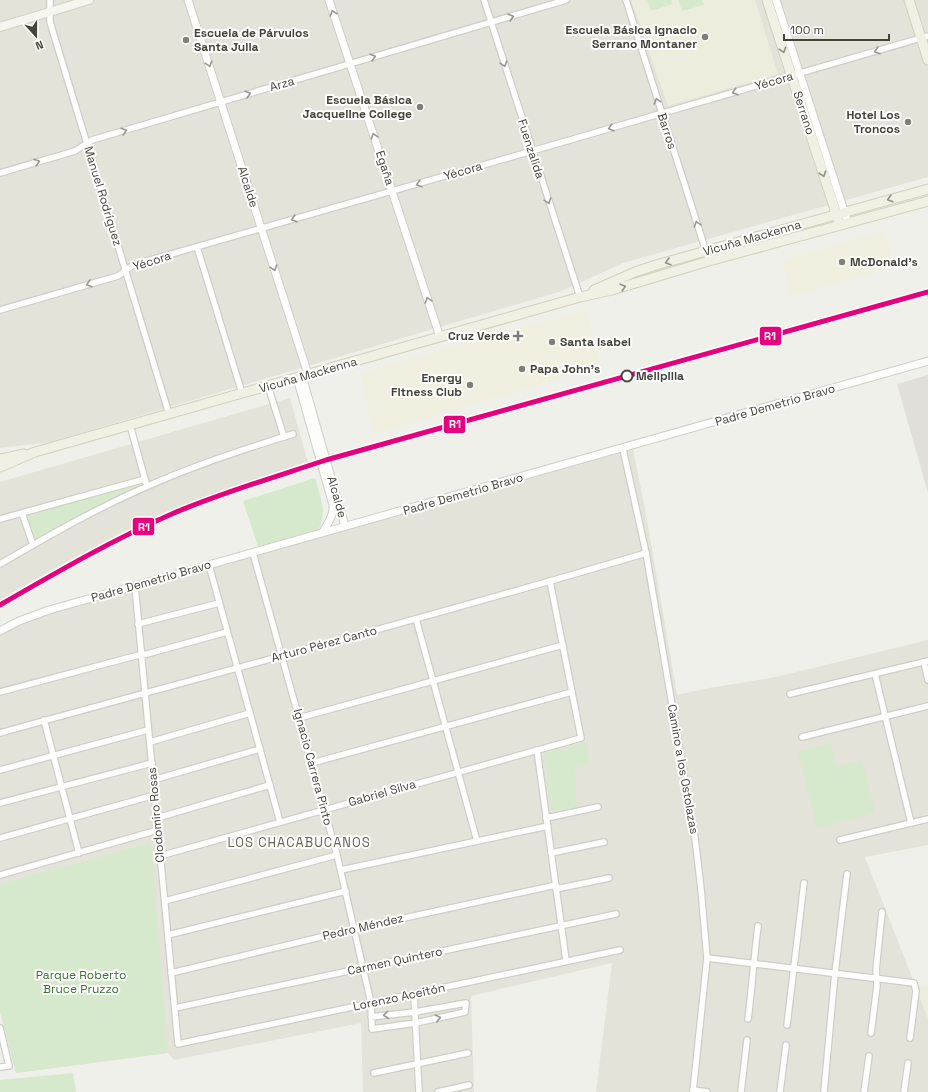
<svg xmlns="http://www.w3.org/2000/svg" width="928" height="1092" font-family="'Space Grotesk',sans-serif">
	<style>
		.residential { fill: #e3e3d9 }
		.commercial { fill: #f1efdf }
		.industrial { fill: #e0dfd9 }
		.education { fill: #ededde }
		.green { fill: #d7e9cd }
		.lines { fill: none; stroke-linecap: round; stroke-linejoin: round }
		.minor-casing { stroke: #cecec9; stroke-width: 8 }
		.tertiary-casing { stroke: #cecec9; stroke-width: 9 }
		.secondary-casing { stroke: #d0d0c4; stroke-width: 10 }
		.primary-casing { stroke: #d1d0ba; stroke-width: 11 }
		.minor { stroke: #fdfdfc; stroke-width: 5.5 }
		.tertiary { stroke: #fdfdfc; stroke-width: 7 }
		.secondary { stroke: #f6f6f0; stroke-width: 8 }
		.primary { stroke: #f0f0e5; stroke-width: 9 }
		.rail-1-casing { stroke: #fff; stroke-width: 8 }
		.rail-1 { stroke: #e5007d; stroke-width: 5 }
		.oneway { stroke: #989790 }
		.oneway2 { stroke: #929186 }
		.poi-dot { fill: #818077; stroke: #fff; stroke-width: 1.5 }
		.stop-dot { fill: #fff; stroke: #454438; stroke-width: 2 }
		.labels { text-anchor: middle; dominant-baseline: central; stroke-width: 4; stroke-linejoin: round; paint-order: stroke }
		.poi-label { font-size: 12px; font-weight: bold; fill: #454438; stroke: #fff; text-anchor: end }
		.street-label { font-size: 12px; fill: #454438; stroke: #fff }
		.stop-label { font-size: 12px; font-weight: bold; fill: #454438; stroke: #fff; text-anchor: start }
		.park-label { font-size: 12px; fill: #387230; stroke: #fff }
		.neighbourhood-label { font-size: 13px; letter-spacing: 1px; fill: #676450; stroke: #fff }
		.line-badge { stroke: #fff; stroke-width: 1.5 }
		.badge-label { font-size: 11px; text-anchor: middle; font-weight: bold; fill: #fff }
	</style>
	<rect width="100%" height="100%" fill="#f0f0eb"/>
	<g class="residential">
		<polygon points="0,0 928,0 928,177 623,263 562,291 51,442 0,448"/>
		<polygon points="290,398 309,466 226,492 162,518 89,552 0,605 0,482"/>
		<polygon points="633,449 646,514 677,695 709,688 776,677 928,640 928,845 865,857 928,1018 928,1092 596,1092 612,963 471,996 474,1092 363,1092 361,1023 174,1060 168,1053 16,1073 0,1012 0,627 14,619 260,553"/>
	</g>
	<g class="commercial">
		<polygon points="884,231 894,267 791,296 782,261"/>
		<polygon points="587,310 601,366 374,434 360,373"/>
	</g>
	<polygon class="industrial" points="928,375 928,493 897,384"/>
	<g class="education">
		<polygon points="631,0 755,0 778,74 668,106"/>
		<polygon points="928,984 928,1018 916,985"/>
	</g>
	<g class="green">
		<polygon points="647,0 671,0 673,4 651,11"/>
		<polygon points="678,0 702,0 704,5 682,11"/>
		<path d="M315,478C321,500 329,513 316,534L260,553L243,501Z"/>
		<polygon points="129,486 130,491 35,540 27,515"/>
		<polygon points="587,742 589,764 575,769 577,807 552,811 546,783 548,782 544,754"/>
		<polygon points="831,743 837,767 862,760 875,813 817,828 798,751"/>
		<polygon points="151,843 168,1053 16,1073 0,1012 0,884"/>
		<polygon points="73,1073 76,1092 0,1092 0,1080"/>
	</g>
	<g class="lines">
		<defs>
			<g id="minor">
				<polyline points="50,0 50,22 169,414"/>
				<polyline points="484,0 580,297"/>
				<polyline points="626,0 709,261"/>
				<polyline points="0,173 75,151 92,140 566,0"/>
				<polyline points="197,247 242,393"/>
				<polyline points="0,310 118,276 133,265 532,151 928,36"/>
				<polyline points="268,386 284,437"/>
				<polyline points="130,425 146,483"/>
				<polyline points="623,449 646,553 695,838 701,889 707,958 693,1092"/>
				<polyline points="22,513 33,545"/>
				<polyline points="0,519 145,479"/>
				<polyline points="253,553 337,855 371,1003 372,1029 416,1023 465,1012 466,1003 415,1012 371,1017"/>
				<path d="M0,564C48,536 97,508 148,486C195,465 244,449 293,434"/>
				<polyline points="209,565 280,822"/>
				<polyline points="135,586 178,1044 620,950"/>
				<polyline points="416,619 477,841"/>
				<polyline points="138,624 219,603"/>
				<polyline points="924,662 928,680"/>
				<polyline points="875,674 911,823"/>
				<polyline points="0,692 135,656 147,654 227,632"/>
				<polyline points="790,694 928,661"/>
				<polyline points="299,718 563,645"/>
				<polyline points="44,720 79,853"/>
				<path d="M0,733C216,673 432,617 646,553"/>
				<polyline points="802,737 928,706"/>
				<polyline points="150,742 250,713"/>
				<polyline points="537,750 566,960"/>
				<polyline points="312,763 572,692"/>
				<polyline points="0,770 148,730"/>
				<polyline points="153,780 260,749"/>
				<polyline points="0,803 152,763"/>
				<polyline points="157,818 270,785"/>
				<polyline points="546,818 598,807"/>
				<polyline points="0,838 155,795"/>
				<polyline points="840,840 928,819"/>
				<polyline points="551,853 604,842"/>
				<polyline points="160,856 581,738 550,581"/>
				<polyline points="341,870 548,826"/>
				<polyline points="0,875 158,830"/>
				<polyline points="556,889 609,878"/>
				<polyline points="165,901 337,855"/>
				<polyline points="168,935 346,891"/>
				<polyline points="707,958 914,983 916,991 910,1038"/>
				<polyline points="171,973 354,929 556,885"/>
				<polyline points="414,994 419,1092"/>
				<polyline points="175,1008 616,914"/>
				<path d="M748,1019C752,988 754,957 758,926"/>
				<polyline points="787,1025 804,883"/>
				<polyline points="0,1028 9,1066 0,1067"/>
				<polyline points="871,1033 877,986 876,970 882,912"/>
				<polyline points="374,1073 468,1053"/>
				<polyline points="693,1090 707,1092"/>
				<polyline points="438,1092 469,1085"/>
				<polyline points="741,1092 747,1040"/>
				<polyline points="780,1092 786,1045"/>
				<polyline points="824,1092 835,973 847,874"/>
				<polyline points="864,1092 869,1056"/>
				<polyline points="904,1092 908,1063"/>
			</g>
			<g id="tertiary">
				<polyline points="188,0 308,374"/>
				<polyline points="329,0 440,337"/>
				<polyline points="776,0 848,223"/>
				<polyline points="302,376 345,526"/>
				<path d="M297,378L333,505C334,515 328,523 323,532"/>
				<path d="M0,631L19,621L49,610C342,527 636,445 928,361"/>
			</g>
			<polyline id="secondary" points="0,27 89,0"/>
			<g id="primary">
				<polyline points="767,0 838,219"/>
				<polyline points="909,0 928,60"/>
				<polyline points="594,290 635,272 656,265 928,189"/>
				<polyline points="0,459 24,454"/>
				<polyline points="0,467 35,452 580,297 612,290 709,261 928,201"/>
			</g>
		</defs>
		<use href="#minor" class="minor-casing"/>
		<use href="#tertiary" class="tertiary-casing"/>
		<use href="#secondary" class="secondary-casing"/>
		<use href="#primary" class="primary-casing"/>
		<use href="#minor" class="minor"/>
		<use href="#tertiary" class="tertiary"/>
		<use href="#secondary" class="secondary"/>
		<use href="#primary" class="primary"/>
		<defs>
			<path id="rail-1" d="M0,605C57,572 114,539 174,513C224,492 275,477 326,460L928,292"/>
		</defs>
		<use href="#rail-1" class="rail-1-casing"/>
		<use href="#rail-1" class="rail-1"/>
	</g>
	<defs><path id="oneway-chevron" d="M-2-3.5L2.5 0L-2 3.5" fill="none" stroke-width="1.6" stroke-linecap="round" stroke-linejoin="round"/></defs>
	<g class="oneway">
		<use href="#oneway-chevron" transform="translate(333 13) rotate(-109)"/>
		<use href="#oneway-chevron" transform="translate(511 17) rotate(-17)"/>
		<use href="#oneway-chevron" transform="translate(877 51) rotate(164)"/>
		<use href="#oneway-chevron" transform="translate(373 57) rotate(-16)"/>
		<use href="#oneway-chevron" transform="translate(209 64) rotate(72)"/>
		<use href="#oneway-chevron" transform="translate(504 64) rotate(72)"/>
		<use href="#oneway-chevron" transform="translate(735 92) rotate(164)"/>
		<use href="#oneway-chevron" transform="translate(248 94) rotate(-16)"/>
		<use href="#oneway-chevron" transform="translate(657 101) rotate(-107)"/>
		<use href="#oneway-chevron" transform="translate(611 128) rotate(163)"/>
		<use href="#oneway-chevron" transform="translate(124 131) rotate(-17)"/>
		<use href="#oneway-chevron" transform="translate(374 136) rotate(-108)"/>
		<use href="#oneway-chevron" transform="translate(37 162) rotate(-16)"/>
		<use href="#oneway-chevron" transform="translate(419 184) rotate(164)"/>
		<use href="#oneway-chevron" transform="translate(548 201) rotate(72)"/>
		<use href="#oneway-chevron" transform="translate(294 219) rotate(164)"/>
		<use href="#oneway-chevron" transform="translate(697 224) rotate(-108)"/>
		<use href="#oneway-chevron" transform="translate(274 268) rotate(72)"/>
		<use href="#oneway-chevron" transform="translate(89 284) rotate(164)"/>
		<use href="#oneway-chevron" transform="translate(428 300) rotate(-108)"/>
		<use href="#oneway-chevron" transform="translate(386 1015) rotate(174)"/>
		<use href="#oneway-chevron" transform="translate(438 1018) rotate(-13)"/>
	</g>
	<g class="oneway2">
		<use href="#oneway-chevron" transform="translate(783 50) rotate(72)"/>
		<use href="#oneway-chevron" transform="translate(823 174) rotate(72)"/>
		<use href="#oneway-chevron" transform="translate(890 199) rotate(164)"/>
		<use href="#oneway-chevron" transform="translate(668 262) rotate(164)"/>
		<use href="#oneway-chevron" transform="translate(623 287) rotate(-16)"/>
	</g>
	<g class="poi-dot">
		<circle cx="705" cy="37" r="4"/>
		<circle cx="186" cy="40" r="4"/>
		<circle cx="420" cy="107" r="4"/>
		<circle cx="908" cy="122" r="4"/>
		<circle cx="842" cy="262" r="4"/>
		<path d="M516 330h4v4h4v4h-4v4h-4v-4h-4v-4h4z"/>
		<circle cx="552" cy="342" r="4"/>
		<circle cx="522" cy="369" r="4"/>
		<circle cx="470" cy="385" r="4"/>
	</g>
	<circle class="stop-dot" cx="627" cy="376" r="5.5"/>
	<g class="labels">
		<g class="poi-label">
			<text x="697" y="30">Escuela Básica Ignacio<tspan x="697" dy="14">Serrano Montaner</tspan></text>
			<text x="194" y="33" text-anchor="start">Escuela de Párvulos<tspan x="194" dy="14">Santa Julia</tspan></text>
			<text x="412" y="100">Escuela Básica<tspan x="412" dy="14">Jacqueline College</tspan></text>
			<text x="900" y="115">Hotel Los<tspan x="900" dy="14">Troncos</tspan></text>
			<text x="850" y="262" text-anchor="start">McDonald's</text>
			<text x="510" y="336">Cruz Verde</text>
			<text x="560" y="342" text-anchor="start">Santa Isabel</text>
			<text x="530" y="369" text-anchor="start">Papa John's</text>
			<text x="462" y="378">Energy<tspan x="462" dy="14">Fitness Club</tspan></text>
		</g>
		<g class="street-label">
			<text transform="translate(774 81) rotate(-16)">Yécora</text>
			<text transform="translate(282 84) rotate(-16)">Arza</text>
			<text transform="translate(804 113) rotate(72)">Serrano</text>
			<text transform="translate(667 131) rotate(72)">Barros</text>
			<text transform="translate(531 149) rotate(72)">Fuenzalida</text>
			<text transform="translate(385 168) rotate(72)">Egaña</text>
			<text transform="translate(463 171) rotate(-16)">Yécora</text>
			<text transform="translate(248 187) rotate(72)">Alcalde</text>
			<text transform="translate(103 196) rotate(73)">Manuel Rodríguez</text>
			<text transform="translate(752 238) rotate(-16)">Vicuña Mackenna</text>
			<text transform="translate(152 261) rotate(-18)">Yécora</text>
			<text transform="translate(308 375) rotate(-16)">Vicuña Mackenna</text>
			<text transform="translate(775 405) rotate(-16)">Padre Demetrio Bravo</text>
			<text transform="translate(463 494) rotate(-16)">Padre Demetrio Bravo</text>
			<text transform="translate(337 497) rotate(74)">Alcalde</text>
			<text transform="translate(151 581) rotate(-16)">Padre Demetrio Bravo</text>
			<text transform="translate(324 644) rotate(-15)">Arturo Pérez Canto</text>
			<text transform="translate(313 767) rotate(75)">Ignacio Carrera Pinto</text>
			<text transform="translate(683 769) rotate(80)">Camino a los Ostolazas</text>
			<text transform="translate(382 793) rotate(-16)">Gabriel Silva</text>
			<text transform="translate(156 815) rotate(-95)">Clodomiro Rosas</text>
			<text transform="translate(363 927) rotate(-13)">Pedro Méndez</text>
			<text transform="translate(395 961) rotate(-12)">Carmen Quintero</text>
			<text transform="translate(399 997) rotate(-12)">Lorenzo Aceitón</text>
		</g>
		<g class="stop-label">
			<text x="636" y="376">Melipilla</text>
		</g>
		<g class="park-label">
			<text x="81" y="975">Parque Roberto<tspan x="81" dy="14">Bruce Pruzzo</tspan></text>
		</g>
		<g class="neighbourhood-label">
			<text x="299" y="842">LOS CHACABUCANOS</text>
		</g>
	</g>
	<g class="line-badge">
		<rect x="759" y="326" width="23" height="20" rx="4" fill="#e5007d"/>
		<rect x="443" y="415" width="23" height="19" rx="4" fill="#e5007d"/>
		<rect x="132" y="517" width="23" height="19" rx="4" fill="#e5007d"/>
	</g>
	<g class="badge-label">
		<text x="770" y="340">R1</text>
		<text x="455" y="428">R1</text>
		<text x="144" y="531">R1</text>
	</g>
	<g transform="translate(36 36) rotate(159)" stroke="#ffffff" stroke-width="3" paint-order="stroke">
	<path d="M0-3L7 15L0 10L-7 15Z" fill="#454438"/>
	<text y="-6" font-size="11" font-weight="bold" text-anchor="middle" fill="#454438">N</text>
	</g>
	<path d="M784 34v6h105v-6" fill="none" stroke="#454438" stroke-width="2"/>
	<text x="790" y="34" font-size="12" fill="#454438" stroke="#ffffff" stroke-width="3" paint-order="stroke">100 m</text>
</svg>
